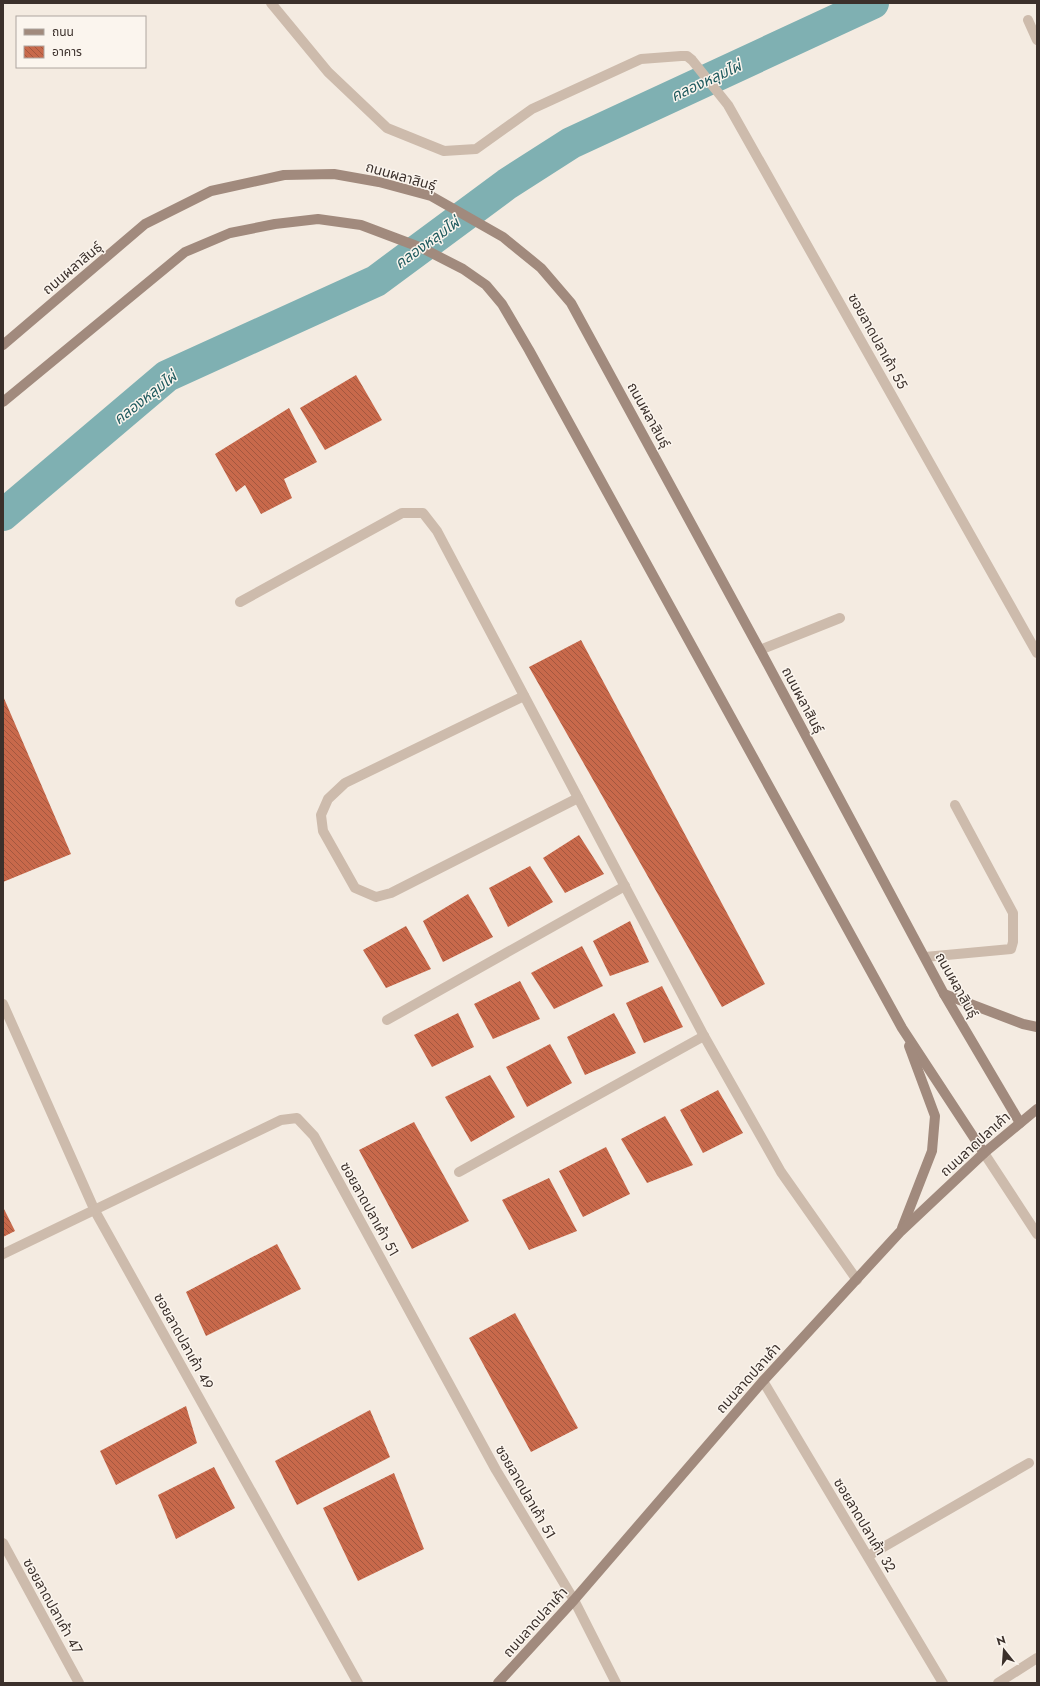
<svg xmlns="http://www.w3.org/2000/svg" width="1040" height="1686" font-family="Jost,'Noto Sans Thai',sans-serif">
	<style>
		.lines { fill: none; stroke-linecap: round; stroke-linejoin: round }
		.canal { stroke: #7fb0b2; stroke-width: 32 }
		.building { fill: url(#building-back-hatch) }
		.lane { stroke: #cdbbac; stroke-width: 10 }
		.street { stroke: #cdbbac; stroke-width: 10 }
		.secondary { stroke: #a18a7d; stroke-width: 10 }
		.labels { text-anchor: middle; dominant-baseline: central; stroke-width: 3; stroke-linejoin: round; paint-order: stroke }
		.street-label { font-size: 14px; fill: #3b302b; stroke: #fbf5ee }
		.water-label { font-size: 15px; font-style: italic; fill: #1f5a5e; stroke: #fbf5ee }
	</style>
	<defs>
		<pattern id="building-back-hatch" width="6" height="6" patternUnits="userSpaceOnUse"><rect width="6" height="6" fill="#c8694b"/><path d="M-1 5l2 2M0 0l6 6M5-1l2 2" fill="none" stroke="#a4573f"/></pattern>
	</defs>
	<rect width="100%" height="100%" fill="#f4ebe1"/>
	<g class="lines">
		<polyline class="canal" points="3,515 167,376 376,281 507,184 571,143 873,3"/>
	</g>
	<g class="building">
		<polygon points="356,375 382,420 325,450 300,408"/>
		<polygon points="289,408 317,462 284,479 292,498 261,514 245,485 236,492 215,454"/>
		<polygon points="581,640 765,984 722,1007 529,667"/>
		<polygon points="3,696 71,854 3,882"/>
		<polygon points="579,835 604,874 565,893 543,858"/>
		<polygon points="530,866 553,902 508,927 489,888"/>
		<polygon points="468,894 493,937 443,962 423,921"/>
		<polygon points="630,921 649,962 610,976 593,941"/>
		<polygon points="406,926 431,969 386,988 363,950"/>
		<polygon points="582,946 603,986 554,1009 531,973"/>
		<polygon points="520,981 540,1019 493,1039 474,1004"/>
		<polygon points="662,986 683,1027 644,1043 626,1003"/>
		<polygon points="458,1013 474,1047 432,1067 414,1035"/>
		<polygon points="614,1013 636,1053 585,1075 567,1037"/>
		<polygon points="550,1044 572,1083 527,1107 506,1067"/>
		<polygon points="490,1075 515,1117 471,1142 445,1097"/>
		<polygon points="718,1090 743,1133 703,1153 680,1110"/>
		<polygon points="665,1116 693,1165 647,1183 621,1139"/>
		<polygon points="414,1122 469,1221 412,1249 359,1150"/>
		<polygon points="606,1147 630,1194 583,1217 559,1171"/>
		<polygon points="549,1178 577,1231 529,1250 502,1200"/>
		<polygon points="3,1207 15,1231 3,1237"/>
		<polygon points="277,1244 301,1289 206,1336 186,1292"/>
		<polygon points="515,1313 578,1428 531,1452 469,1338"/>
		<polygon points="186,1406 197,1443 116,1485 100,1451"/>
		<polygon points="370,1410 390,1457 297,1505 275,1461"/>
		<polygon points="214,1467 235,1508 176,1539 158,1495"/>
		<polygon points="394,1473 424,1549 358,1581 323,1508"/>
	</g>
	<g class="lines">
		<g class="lane">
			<polyline points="524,696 345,783 328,799 321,815 323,831 355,888 376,897 391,893 578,798"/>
			<polyline points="925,957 1011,949 1013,942 1013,913 955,805"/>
		</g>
		<g class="street">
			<polyline points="271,3 328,72 387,128 444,151 476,149 532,109 641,59 681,56 687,56 692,60 728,105 1037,653"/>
			<polyline points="1028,20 1037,40"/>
			<polyline points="240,602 402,513 423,513 437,531 704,1036 781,1172 857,1280"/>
			<polyline points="760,650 840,618"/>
			<polyline points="3,1004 95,1211 358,1683"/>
			<polyline points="387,1020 625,886"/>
			<polyline points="984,1153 1037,1234"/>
			<polyline points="459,1172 704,1036"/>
			<polyline points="3,1254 281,1120 297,1118 314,1136 496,1470 574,1600 616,1683"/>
			<polyline points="763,1381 943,1683"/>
			<polyline points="3,1543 79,1683"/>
			<polyline points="868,1556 1029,1463"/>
			<polyline points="998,1683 1037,1658"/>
		</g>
		<g class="secondary">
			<polyline points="3,345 145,224 211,191 284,175 334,174 379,182 431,196 503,237 541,268 571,303 760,650 944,994 1020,1123"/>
			<polyline points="3,402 185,252 230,233 275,224 318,219 361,225 422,248 463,269 486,285 502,304 529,350 902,1028 984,1153"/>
			<polyline points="944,994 1023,1024 1037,1027"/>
			<polyline points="902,1228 932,1151 935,1116 909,1046"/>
			<polyline points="498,1683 574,1600 763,1381 900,1232 984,1153 1037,1109"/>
		</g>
	</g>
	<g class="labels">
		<g class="street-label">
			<text transform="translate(401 176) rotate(16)">ถนนผลาสินธุ์</text>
			<text transform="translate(72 268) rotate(-40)">ถนนผลาสินธุ์</text>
			<text transform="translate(878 341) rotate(61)">ซอยลาดปลาเค้า 55</text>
			<text transform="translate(649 415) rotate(61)">ถนนผลาสินธุ์</text>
			<text transform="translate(803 700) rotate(62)">ถนนผลาสินธุ์</text>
			<text transform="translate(957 985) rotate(61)">ถนนผลาสินธุ์</text>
			<text transform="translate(975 1144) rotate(-42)">ถนนลาดปลาเค้า</text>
			<text transform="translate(370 1209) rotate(61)">ซอยลาดปลาเค้า 51</text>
			<text transform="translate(184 1341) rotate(61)">ซอยลาดปลาเค้า 49</text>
			<text transform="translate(748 1378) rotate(-48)">ถนนลาดปลาเค้า</text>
			<text transform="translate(526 1492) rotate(60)">ซอยลาดปลาเค้า 51</text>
			<text transform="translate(865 1525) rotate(59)">ซอยลาดปลาเค้า 32</text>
			<text transform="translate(53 1606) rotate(61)">ซอยลาดปลาเค้า 47</text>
			<text transform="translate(535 1622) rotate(-48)">ถนนลาดปลาเค้า</text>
		</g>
		<g class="water-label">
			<text transform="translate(706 81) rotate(-25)">คลองหลุมไผ่</text>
			<text transform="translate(427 243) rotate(-36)">คลองหลุมไผ่</text>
			<text transform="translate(145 398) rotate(-38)">คลองหลุมไผ่</text>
		</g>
	</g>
	<rect width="1040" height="1686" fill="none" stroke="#3b302b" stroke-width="8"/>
	<rect x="16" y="16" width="130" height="52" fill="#fbf5ee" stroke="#aea6a0"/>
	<rect x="24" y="29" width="20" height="6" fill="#a18a7d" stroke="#aea6a0"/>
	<text x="52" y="36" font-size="12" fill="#3b302b">ถนน</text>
	<rect x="24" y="46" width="20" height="12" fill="url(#building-back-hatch)" stroke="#aea6a0"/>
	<text x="52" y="56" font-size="12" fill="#3b302b">อาคาร</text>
	<g transform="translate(1004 1650) rotate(343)" stroke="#fbf5ee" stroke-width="3" paint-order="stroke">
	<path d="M0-3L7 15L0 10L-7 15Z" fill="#3b302b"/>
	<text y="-6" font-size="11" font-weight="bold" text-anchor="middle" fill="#3b302b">N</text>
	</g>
</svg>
